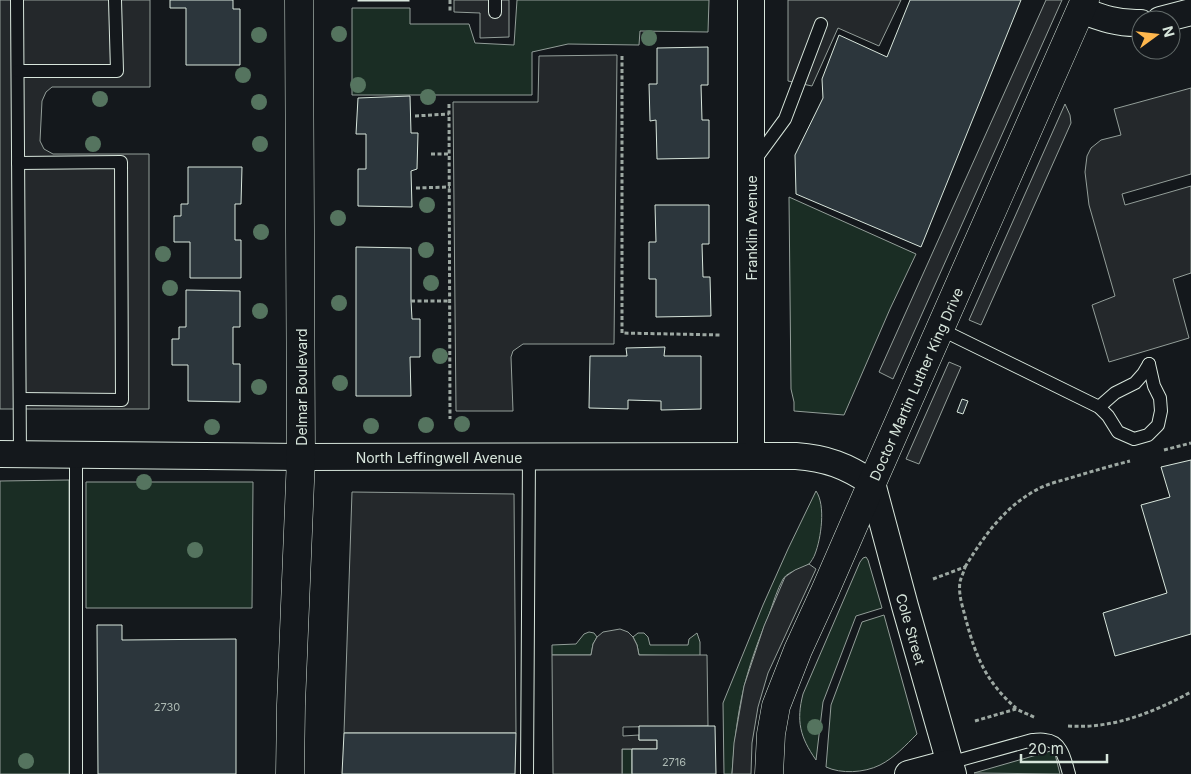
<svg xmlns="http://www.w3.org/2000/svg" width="1191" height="774" font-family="Inter,sans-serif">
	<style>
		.green { fill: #1a2d24; stroke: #939e99 }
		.parking { fill: #24282b; stroke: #939e99 }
		.building { fill: #2c363c; stroke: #d8e6dc }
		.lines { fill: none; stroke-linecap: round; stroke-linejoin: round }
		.service-casing { stroke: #d8e6dc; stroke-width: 14 }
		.minor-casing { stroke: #d8e6dc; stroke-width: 28 }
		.tertiary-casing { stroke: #d8e6dc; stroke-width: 29 }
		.secondary-casing { stroke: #d8e6dc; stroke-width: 29 }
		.path { stroke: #9da8a2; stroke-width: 3; stroke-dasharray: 4 2.5; stroke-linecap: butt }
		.service { stroke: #14181c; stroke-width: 12 }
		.minor { stroke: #14181c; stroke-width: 26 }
		.tertiary { stroke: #14181c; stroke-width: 28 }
		.secondary { stroke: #14181c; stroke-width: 28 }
		.tree { fill: #55745f }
		.labels { text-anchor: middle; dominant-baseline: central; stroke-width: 4; stroke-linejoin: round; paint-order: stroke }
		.number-label { font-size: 11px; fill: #adbab4 }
		.street-label { font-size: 14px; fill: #d8e6dc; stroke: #14181c }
	</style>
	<rect width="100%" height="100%" fill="#14181c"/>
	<g class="green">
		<polygon points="517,0 709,0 708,32 640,31 639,45 568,44 532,52 532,95 352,95 352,8 410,8 410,24 469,24 475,43 514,45"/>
		<polygon points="789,197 916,254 890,309 844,415 794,411 794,402 791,389"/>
		<polygon points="69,480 69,774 0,774 0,481"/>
		<polygon points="86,482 253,482 252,608 86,608"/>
		<path d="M816,491C826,505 821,539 815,554C814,557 811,562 809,564C802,570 789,570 783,579C777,590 773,603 769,615C759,638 750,663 744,687C737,716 734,745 732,774H724L723,703L763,605L788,549Z"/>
		<path d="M866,557L868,560L882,608L856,616L823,702L816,760C800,737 796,721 803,694L860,562L863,558Z"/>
		<path d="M884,615L917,734C906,745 894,758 880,765C864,773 841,774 826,767L831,705L862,622Z"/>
		<polygon points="589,632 594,633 597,637 593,644 591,655 552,655 552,645 576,644 584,634"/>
		<polygon points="638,633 644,633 648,637 650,645 688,645 689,639 697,633 700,642 700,656 639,655 637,645 633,637"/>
		<rect x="622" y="749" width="10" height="25"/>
		<polygon points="1054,750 1060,774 974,773"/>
	</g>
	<g class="parking">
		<polygon points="0,0 150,0 150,87 52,87 46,92 42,101 40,141 44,149 53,154 149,154 149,409 0,409"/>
		<polygon points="454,0 509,0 509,37 480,38 480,13 454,12"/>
		<polygon points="788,0 901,0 879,46 838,28 812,86 788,81"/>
		<polygon points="1046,0 1062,0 893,379 879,372"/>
		<polygon points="617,55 614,344 523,344 513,351 511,357 513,411 456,411 453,102 538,102 539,56"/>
		<polygon points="1191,88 1191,174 1122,194 1125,205 1191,186 1191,273 1173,279 1189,338 1109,362 1092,305 1115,296 1089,205 1085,172 1087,156 1091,148 1101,140 1121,135 1114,109"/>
		<polygon points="1065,104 1070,115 1071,123 981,325 969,320"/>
		<polygon points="949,362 961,367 919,464 906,459"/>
		<polygon points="352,492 514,494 516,733 344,733"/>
		<polygon points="809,564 816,569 768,673 758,707 752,743 751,774 732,774 734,743 744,686 764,626 785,577 795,570"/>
		<polygon points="620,629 628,632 633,637 637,645 639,655 707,655 708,726 623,727 623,736 639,735 639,740 657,740 657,749 622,749 622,774 553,774 552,655 591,655 593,644 597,637 603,632"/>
	</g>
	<g class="building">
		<polygon points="170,0 233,0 233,9 240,9 240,65 186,65 186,8 170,8"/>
		<rect x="358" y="0" width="51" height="1"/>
		<polygon points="910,0 1021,0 921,247 796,194 795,155 823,98 822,79 839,35 887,57"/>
		<polygon points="708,47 708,85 701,85 702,120 709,120 709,158 657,159 656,120 650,121 649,84 657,84 657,48"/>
		<polygon points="410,96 411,133 418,133 417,169 411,171 412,207 358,206 358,169 366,169 366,134 356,134 358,98"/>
		<polygon points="188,167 242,167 241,204 235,204 235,240 241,240 241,278 190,278 190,242 174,242 174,216 181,216 181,204 188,204"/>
		<polygon points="655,205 709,205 709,244 702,244 703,277 710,277 711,316 656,317 656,279 649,279 649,242 656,242"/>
		<polygon points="356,247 411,248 411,301 412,319 420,319 420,357 410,357 411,396 356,396"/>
		<polygon points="186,290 240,291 240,327 233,327 233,364 240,364 240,402 188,401 188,365 172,365 172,339 179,339 179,327 186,327"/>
		<polygon points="665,347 664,356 701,356 701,409 661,410 661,401 628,400 628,409 589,408 590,356 627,356 626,348"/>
		<polygon points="962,399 968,401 963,414 957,412"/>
		<polygon points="1191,460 1191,634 1115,656 1103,613 1167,593 1141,505 1170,497 1161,467"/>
		<polygon points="97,625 122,625 122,640 236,639 236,774 98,774"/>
		<polygon points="639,726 715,726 716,774 632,774 632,749 657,749 657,740 639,740"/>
		<polygon points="344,733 516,733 515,774 342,774"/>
	</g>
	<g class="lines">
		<defs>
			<g id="service">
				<polyline points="17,0 20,454"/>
				<polyline points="495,12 495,0"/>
				<polyline points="18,71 117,71 115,0"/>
				<polyline points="755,160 785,119 821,24"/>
				<polyline points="18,163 121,162 122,400 20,399"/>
				<polyline points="940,329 1099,407 1108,416 1118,432 1134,439 1148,435 1158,425 1161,411 1160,398 1154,386 1149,364"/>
				<polyline points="1099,407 1115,393 1135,383 1143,374 1149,364"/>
				<polyline points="76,454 76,774"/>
				<path d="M949,763L1032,740C1036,740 1041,739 1045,740C1062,741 1065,760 1069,774"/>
				<polyline points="527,774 529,457"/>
			</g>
			<g id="minor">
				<polyline points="751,0 751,456"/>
				<path d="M1081,10C1101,18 1119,24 1141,23"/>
				<polyline points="1160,20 1191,12"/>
				<path d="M0,454L301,457L796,456C826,458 847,466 872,483L905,606L953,774"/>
				<polyline points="908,774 949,763"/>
			</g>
			<polyline id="tertiary" points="290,774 291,705 301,457 299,0"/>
			<polyline id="secondary" points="769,774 771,734 776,706 798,650 825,591 872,483 1085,0"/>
		</defs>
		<use href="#service" class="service-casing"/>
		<use href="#minor" class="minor-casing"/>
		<use href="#tertiary" class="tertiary-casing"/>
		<use href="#secondary" class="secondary-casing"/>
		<g class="path">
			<polyline points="450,0 450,12"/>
			<polyline points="622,56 622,333 721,335"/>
			<polyline points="449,104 450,419"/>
			<polyline points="415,116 449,114"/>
			<polyline points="431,154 449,154"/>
			<polyline points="416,188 450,187"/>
			<polyline points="411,301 450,301"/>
			<polyline points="1164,450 1191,443"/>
			<path d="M965,567C984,536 1004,507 1038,489C1047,484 1060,481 1070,478C1090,472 1110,466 1130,461"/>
			<path d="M933,579L965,567C964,572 961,577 960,582C958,594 963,608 966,620C976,657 986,682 1016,708"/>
			<polyline points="975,721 1016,709 1036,718"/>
			<path d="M1068,726C1113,729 1152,713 1191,692"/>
		</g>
		<use href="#service" class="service"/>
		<use href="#minor" class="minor"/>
		<use href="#tertiary" class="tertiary"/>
		<use href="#secondary" class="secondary"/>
	</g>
	<g class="tree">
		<circle cx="339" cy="34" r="8"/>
		<circle cx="259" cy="35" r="8"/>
		<circle cx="649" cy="38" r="8"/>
		<circle cx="243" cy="75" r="8"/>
		<circle cx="358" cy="85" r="8"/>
		<circle cx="428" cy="97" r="8"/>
		<circle cx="100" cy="99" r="8"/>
		<circle cx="259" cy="102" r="8"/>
		<circle cx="93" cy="144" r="8"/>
		<circle cx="260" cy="144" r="8"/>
		<circle cx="427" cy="205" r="8"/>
		<circle cx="338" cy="218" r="8"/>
		<circle cx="261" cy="232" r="8"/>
		<circle cx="426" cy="250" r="8"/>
		<circle cx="163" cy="254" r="8"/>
		<circle cx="431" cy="283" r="8"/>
		<circle cx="170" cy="288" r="8"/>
		<circle cx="339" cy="303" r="8"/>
		<circle cx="260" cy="311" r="8"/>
		<circle cx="440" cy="356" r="8"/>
		<circle cx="340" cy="383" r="8"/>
		<circle cx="259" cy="387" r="8"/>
		<circle cx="462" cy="424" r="8"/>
		<circle cx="426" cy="425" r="8"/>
		<circle cx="371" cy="426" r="8"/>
		<circle cx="212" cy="427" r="8"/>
		<circle cx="144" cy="482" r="8"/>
		<circle cx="195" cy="550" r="8"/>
		<circle cx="815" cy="727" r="8"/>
		<circle cx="26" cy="761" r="8"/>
	</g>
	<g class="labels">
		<g class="number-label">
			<text x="167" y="707">2730</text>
			<text x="674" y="762">2716</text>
		</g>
		<g class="street-label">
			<text transform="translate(751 228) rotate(-90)">Franklin Avenue</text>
			<text transform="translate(916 384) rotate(-66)">Doctor Martin Luther King Drive</text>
			<text transform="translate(301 387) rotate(-90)">Delmar Boulevard</text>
			<text x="439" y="457">North Leffingwell Avenue</text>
			<text transform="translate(911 629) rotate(74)">Cole Street</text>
		</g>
	</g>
	<g transform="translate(1156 35) rotate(75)"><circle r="24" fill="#14181c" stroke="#626a69"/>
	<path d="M0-4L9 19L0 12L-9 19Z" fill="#ffb74d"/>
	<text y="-8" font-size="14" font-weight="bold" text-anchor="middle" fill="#d8e6dc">N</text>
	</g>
	<path d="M1021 754v8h86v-8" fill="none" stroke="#d8e6dc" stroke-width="2.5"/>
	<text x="1028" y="754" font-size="15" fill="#d8e6dc" stroke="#14181c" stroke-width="4" paint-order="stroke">20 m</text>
</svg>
